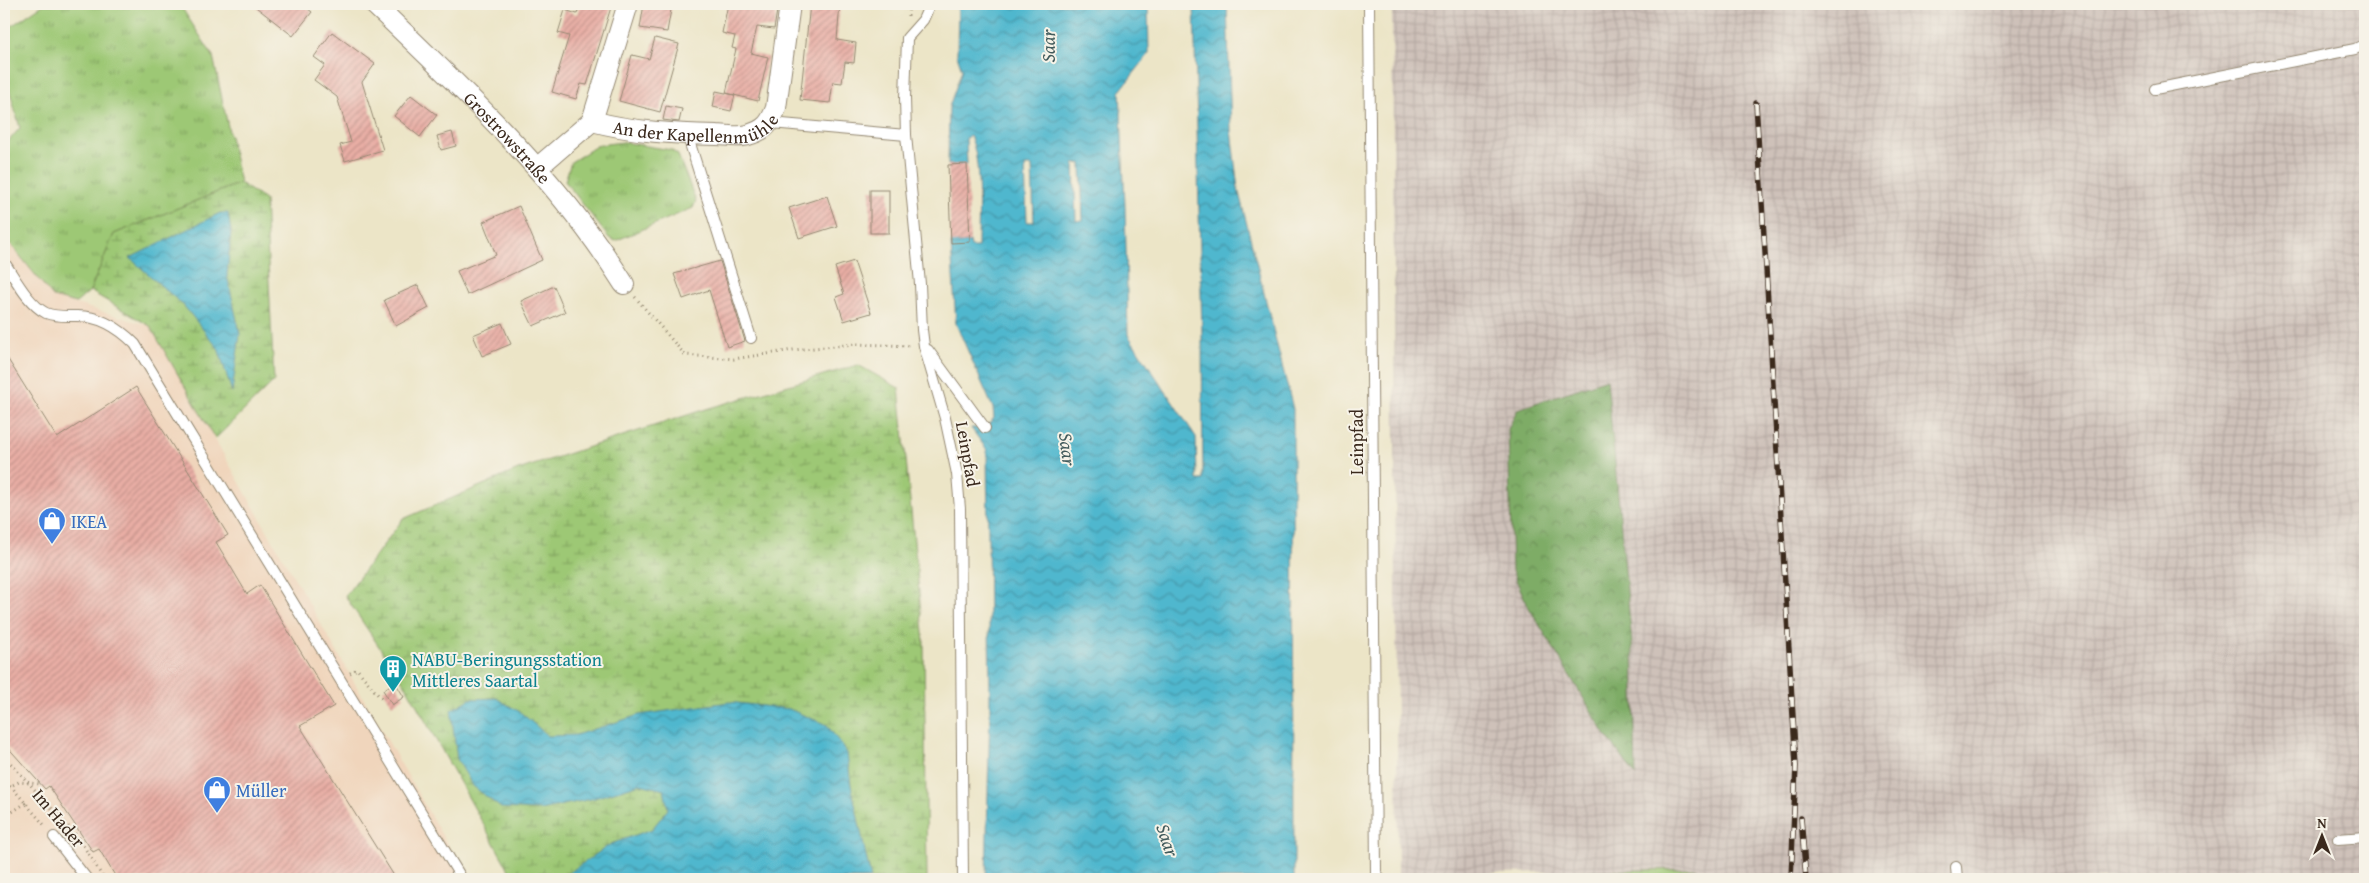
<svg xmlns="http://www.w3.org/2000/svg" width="2369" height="883" font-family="'Gentium Book Plus',serif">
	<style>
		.built { fill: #f0d5bc }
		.industrial { fill: url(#industrial-grid) }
		.grass { fill: url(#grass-tufts); stroke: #6c794a }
		.forest { fill: url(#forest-crowns); stroke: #5c6b42 }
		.wetland { fill: url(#wetland-marsh); stroke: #6c794a }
		.water { fill: url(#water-waves); stroke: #467076; fill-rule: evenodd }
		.building { fill: url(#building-hatch) }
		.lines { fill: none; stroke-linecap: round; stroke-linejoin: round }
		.service-casing { stroke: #948872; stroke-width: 12 }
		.minor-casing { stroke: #948872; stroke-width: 22 }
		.path { stroke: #948872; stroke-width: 3; stroke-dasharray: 1 4; stroke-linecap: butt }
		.service { stroke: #fff; stroke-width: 10 }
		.minor { stroke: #fff; stroke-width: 20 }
		.rail-casing { stroke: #3b2a1e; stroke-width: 5.5 }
		.rail { stroke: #f7f3e8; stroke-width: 4; stroke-dasharray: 11; stroke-linecap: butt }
		.labels { text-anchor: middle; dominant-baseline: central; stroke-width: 4; stroke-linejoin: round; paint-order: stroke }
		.street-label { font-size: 18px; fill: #3b2a1e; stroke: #f7f3e8 }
		.shop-label { font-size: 18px; fill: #366cbe; stroke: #f7f3e8; text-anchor: start }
		.culture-label { font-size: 18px; fill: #0d838f; stroke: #f7f3e8; text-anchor: start }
		.water-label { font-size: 19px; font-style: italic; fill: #425b5c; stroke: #f7f3e8 }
	</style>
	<defs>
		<pattern id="industrial-grid" width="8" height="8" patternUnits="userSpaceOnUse" patternTransform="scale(1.25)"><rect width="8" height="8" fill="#cec1b9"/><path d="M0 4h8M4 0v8" fill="none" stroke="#b2a69f"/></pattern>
		<pattern id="grass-tufts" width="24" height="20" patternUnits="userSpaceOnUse" patternTransform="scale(1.25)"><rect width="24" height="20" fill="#9dc875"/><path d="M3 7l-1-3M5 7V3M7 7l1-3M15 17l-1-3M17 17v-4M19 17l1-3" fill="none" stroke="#81a35f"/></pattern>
		<pattern id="forest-crowns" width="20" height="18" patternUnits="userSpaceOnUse" patternTransform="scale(1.25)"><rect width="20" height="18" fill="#7eac66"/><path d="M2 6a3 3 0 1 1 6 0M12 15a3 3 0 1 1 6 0" fill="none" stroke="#688c53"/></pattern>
		<pattern id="wetland-marsh" width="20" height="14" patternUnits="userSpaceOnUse" patternTransform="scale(1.25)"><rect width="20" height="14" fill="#9dc875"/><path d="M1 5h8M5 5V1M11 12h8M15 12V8" fill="none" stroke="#81a35f"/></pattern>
		<pattern id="water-waves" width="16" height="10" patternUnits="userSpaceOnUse" patternTransform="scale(1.25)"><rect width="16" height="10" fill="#50b7ce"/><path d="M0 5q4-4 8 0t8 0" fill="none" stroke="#4495a7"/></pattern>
		<pattern id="building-hatch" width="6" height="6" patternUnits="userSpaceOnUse" patternTransform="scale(1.25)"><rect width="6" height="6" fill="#e9aea5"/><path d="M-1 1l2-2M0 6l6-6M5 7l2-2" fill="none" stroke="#be8e86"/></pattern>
	</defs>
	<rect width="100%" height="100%" fill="#f7f3e8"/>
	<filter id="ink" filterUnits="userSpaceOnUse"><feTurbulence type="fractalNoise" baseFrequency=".02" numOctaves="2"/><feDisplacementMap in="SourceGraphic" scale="10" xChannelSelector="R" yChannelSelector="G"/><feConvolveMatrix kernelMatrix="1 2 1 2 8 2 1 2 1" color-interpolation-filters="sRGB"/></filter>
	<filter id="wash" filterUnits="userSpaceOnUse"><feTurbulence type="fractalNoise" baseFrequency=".0096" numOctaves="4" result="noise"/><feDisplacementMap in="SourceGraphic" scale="20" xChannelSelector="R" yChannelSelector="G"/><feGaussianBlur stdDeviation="1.12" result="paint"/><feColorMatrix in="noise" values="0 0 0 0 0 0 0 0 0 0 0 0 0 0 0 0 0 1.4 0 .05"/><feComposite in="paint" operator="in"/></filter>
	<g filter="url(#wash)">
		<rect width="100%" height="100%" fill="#ece5c7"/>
		<polygon class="built" points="4,236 53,297 150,326 467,879 4,879"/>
		<polygon class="industrial" points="1392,4 2365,4 2365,879 1699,879 1698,869 1398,875"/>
		<g class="grass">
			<polygon points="44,4 182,4 180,5 213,56 240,183 114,234 90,291 76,303 53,297 4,236 4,146 20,128 4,71 4,31"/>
			<polygon points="623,142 671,150 678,155 696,201 693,208 615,241 609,238 565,181 571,162 598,145"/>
			<polygon points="1698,869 1699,879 1590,879 1589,871"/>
		</g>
		<polygon class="forest" points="1607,379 1633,654 1636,776 1605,734 1528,606 1512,571 1508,429 1518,409"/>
		<g class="wetland">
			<polygon points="240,183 265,200 274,381 215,439 150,326 90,291 114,234"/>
			<polygon points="858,365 899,388 924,643 927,879 514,879 407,688 345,596 403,519 518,470 709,408"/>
		</g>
		<g class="water">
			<path d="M958,4H1148L1149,54L1120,91L1125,206L1128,335L1196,437L1197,480H1203L1202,334L1194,4H1227L1231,130L1238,189L1293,409L1294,879H986L990,704L987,450L971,428H985L994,418L993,408L956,324L951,243L970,242L971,247H978C978,219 982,160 970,136L966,138L967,164L948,165L949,107L962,70L957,55ZM1081,163L1083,220L1076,221L1074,164ZM1025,166H1032L1034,222H1027Z"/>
			<polygon points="220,213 228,213 231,232 227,275 240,334 232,392 218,348 184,306 130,258"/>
			<polygon points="496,698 520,712 548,736 576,735 639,715 729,702 789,709 827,725 847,753 851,785 871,879 567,879 570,872 611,844 652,829 668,809 664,790 640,784 591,799 540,810 501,808 473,786 457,759 451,710 470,699"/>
		</g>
		<g id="blocks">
			<g class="building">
				<polygon points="252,4 302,4 312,12 293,36"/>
				<polygon points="580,4 612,4 587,85 581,84 576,99 552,92 569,36 558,33 565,10 577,14"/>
				<polygon points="644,4 672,4 667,32 640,28"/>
				<polygon points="728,4 778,4 774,29 757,27 751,53 768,57 758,101 726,93 736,49 732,48 735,36 722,33"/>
				<polygon points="810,4 840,4 837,40 856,43 854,63 845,62 842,83 833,82 830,103 800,100"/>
				<polygon points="332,32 375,64 362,82 383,150 345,161 340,145 351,142 337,97 314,80 325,65 314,57"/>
				<polygon points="655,38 679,44 660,112 619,101 632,55 649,59"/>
				<polygon points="716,91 735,95 731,111 713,107"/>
				<polygon points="411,95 437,115 420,137 394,116"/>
				<polygon points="666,106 682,109 679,122 663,120"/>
				<polygon points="452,132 456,146 441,150 437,136"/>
				<polygon points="967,164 970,242 951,243 948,165"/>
				<rect x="870" y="190" width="19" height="43"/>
				<polygon points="827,196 837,226 799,238 789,208"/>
				<polygon points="519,206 542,260 467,295 457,271 496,255 483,222"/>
				<polygon points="720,261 745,341 727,347 709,290 683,299 674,274"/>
				<polygon points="854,261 871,313 844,321 836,297 844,294 835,267"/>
				<polygon points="418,285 429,308 396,326 384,300"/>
				<polygon points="554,286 565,312 533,326 521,301"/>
				<polygon points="502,323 511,344 482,356 473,335"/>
				<polygon points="4,353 57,438 136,387 228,535 216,542 247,594 260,585 334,706 300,726 396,879 117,879 99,849 93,852 49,786 45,789 4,743"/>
				<polygon points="395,682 404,697 392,705 383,690"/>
			</g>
		</g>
	</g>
	<g filter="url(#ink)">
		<use href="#blocks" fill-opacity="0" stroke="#948872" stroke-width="1"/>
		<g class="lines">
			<defs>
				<g id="service">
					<polyline points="930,4 923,20 907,38 905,98 906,135 920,284 922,330 924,346 945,418 957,474 960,509 963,879"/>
					<polyline points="1369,4 1376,873 1381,879"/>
					<polyline points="2155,89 2355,49 2365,44"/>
					<polyline points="771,123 906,135"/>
					<polyline points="687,134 751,338"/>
					<path d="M4,262C15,278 28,304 46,313C56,317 66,316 77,316C100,316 119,328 135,344L462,879"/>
					<polyline points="928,350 985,428"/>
					<polyline points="54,837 87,879"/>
					<polyline points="2338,839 2365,837"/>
					<polyline points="1956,867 1957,879"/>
				</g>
				<g id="minor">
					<path id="s1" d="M374,4C465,91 557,177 624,284"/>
					<path id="s2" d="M592,121C633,132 675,134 717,135C726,135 739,138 748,135C765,130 770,124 776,108L790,4"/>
					<polyline points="537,168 592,121 628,4"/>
				</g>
			</defs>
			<use href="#service" class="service-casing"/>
			<use href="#minor" class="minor-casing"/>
			<g class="path">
				<polyline points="908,16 909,4"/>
				<polyline points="635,297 685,355 734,359 793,350 856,344 911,346"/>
				<polyline points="350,673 357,669 383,701"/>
				<polyline points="4,756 78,837 104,879"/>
				<polyline points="4,778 46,827"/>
				<polyline points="4,789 19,782 40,784"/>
				<polyline points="4,817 26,803"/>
			</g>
			<use href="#service" class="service"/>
			<use href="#minor" class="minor"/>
			<defs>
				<g id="rail">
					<polyline points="1756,103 1796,766 1791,879"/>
					<polyline points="1801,818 1806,879"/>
				</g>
			</defs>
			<use href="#rail" class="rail-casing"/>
			<use href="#rail" class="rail"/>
		</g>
	</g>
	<defs>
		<symbol id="shop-pin" viewBox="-11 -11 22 30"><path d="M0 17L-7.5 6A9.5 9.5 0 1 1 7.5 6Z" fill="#3f7fe0" stroke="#f7f3e8"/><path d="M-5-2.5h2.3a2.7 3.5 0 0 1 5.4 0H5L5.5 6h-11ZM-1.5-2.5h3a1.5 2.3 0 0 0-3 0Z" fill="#fff"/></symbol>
		<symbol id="building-pin" viewBox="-11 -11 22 30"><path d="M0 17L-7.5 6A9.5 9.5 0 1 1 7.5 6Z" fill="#0f9aa8" stroke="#f7f3e8"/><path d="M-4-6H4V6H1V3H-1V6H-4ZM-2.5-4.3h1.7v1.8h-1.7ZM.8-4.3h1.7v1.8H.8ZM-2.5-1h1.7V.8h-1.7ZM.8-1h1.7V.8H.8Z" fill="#fff"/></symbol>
	</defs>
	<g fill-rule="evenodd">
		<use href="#shop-pin" x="36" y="505" width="32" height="43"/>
		<use href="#building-pin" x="377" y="653" width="32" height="43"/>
		<use href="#shop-pin" x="201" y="774" width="32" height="43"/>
	</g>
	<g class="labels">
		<g class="street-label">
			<text stroke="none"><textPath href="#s2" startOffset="106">An der Kapellenmühle</textPath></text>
			<text stroke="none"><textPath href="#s1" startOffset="189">Grostrowstraße</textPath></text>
			<text transform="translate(1356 442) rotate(-90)">Leinpfad</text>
			<text transform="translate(968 454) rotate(80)">Leinpfad</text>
			<text transform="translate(59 818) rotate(50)">Im Hader</text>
		</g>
		<g class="shop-label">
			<text x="71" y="521">IKEA</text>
			<text x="236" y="790">Müller</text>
		</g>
		<g class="culture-label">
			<text x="412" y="659">NABU-Beringungsstation<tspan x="412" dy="21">Mittleres Saartal</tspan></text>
		</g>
		<g class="water-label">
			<text transform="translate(1048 46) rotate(-90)">Saar</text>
			<text transform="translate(1068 449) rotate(83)">Saar</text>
			<text transform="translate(1168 840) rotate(71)">Saar</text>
		</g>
	</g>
	<rect width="2369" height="883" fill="none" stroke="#f7f3e8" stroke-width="20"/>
	<g transform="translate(2322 836)" stroke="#f7f3e8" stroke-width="4" paint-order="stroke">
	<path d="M0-4L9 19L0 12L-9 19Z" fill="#3b2a1e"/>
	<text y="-8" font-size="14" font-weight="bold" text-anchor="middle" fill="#3b2a1e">N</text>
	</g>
</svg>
